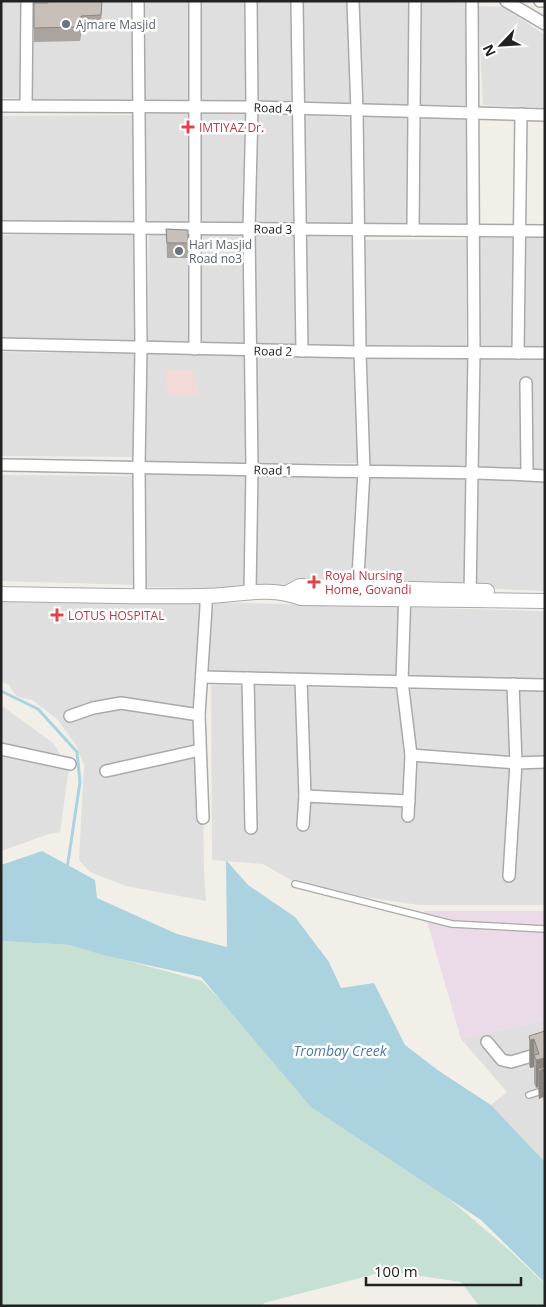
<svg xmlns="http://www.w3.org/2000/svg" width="546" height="1307" font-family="'Open Sans',sans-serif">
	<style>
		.residential { fill: #e0dfdf }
		.commercial { fill: #f2dad9 }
		.industrial { fill: #ebdbe8 }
		.wetland { fill: #c6e0d4 }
		.water { fill: #aad3df }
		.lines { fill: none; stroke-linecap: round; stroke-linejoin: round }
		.stream { stroke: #aad3df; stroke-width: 3 }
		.service-casing { stroke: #a9a9a9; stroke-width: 8 }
		.minor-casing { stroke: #a9a9a9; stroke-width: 14 }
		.tertiary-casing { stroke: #a9a9a9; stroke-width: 16 }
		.service { stroke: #fff; stroke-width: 5.5 }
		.minor { stroke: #fff; stroke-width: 11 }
		.tertiary { stroke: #fff; stroke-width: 14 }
		.wall { fill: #aba49e }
		.shaded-wall { fill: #8b8681 }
		.building { fill: #c7bfb8; stroke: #8b8681 }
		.worship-dot { fill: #6b7280; stroke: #fff; stroke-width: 2 }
		.health-dot { fill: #e0444e; stroke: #fff; stroke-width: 2 }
		.labels { text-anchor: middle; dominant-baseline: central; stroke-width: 5; stroke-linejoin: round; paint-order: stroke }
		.worship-label { font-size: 12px; fill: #5b616d; stroke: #fff; text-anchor: start }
		.street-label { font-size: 12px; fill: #222; stroke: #fff }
		.health-label { font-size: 12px; fill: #be3a42; stroke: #fff; text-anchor: start }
		.water-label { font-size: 14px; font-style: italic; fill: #4a7aab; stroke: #fff }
	</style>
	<rect width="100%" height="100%" fill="#f2efe9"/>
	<g class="residential">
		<polygon points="1,1 133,1 132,102 1,98"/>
		<polygon points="142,1 244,1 246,101 143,102"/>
		<polygon points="254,1 350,1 355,108 254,102"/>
		<polygon points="358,1 437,1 465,3 467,105 361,106"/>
		<polygon points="478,6 504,7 545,35 545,108 483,105"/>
		<polygon points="247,112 250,225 145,223 143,114"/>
		<polygon points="255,112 354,118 353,226 253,226"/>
		<polygon points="360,114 466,120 467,227 364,226"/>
		<polygon points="133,115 135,221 1,221 1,116"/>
		<polygon points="149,229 245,233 245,346 148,345"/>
		<polygon points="136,234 136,343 1,339 1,235"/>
		<polygon points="256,234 353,237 356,347 255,344"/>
		<polygon points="476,238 545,238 545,347 476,345"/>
		<polygon points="466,239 466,345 365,345 363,240"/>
		<polygon points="1,352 136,354 135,457 1,456"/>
		<polygon points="145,354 248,354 247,464 145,462"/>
		<polygon points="357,354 359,463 256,464 254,356"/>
		<polygon points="367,356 467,358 466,465 370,469"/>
		<polygon points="476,356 545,357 545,471 473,468"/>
		<polygon points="144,470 250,472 247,589 143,587"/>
		<polygon points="255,472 363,473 361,588 256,587"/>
		<polygon points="366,473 468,476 469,585 363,588"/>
		<polygon points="1,475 134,476 135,585 1,581"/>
		<polygon points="475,476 545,478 545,591 475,588"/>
		<polygon points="1,601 201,603 204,872 206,901 126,886 90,872 79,860 84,765 76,745 57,719 32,700 17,697 9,685 1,681"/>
		<polygon points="210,602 545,611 545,681 208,672"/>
		<polygon points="211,685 545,692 545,905 419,905 305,888 263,864 212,860"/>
		<polygon points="1,705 53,743 69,768 60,832 49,834 1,851"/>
		<polygon points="545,1020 545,1162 491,1105 507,1092 461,1039"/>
	</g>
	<polygon class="commercial" points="164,370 194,370 199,395 168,395"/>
	<polygon class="industrial" points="424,911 545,911 545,1020 461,1039"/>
	<polygon class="wetland" points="1,941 70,945 202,981 319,1102 434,1186 509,1250 545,1284 545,1306 479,1306 461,1282 387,1271 264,1303 261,1306 1,1306"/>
	<polygon class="water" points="42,851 95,880 97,898 177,934 227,947 226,860 248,885 295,917 329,962 341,988 374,983 405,1045 439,1071 491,1105 545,1162 545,1283 481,1220 311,1107 201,977 103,955 70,945 1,941 1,865"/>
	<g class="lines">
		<polyline class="stream" points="1,691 38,709 77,752 80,782 67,869"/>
		<defs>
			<g id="service">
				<polyline points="295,884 452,924 545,929"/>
				<polyline points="529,1095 545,1090"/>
			</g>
			<g id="minor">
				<polyline points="138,1 141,348 139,466 140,595"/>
				<polyline points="195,1 195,349"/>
				<polyline points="297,1 302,351"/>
				<polyline points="353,1 357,111 360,352 364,471 357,594"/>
				<polyline points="506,1 545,24"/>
				<polyline points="540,1 545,1"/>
				<polyline points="1,106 252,107 545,115"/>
				<polyline points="26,106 27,1"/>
				<polyline points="1,227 545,231"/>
				<polyline points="413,230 415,1"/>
				<polyline points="1,344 360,352 545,353"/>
				<polyline points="518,353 521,114"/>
				<polyline points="526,383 527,474"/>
				<path d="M1,465C109,466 217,469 324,471C398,472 471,471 545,476"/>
				<polyline points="405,590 402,681 411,755 408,816"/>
				<polyline points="250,592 252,469 249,229 252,107 251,1"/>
				<polyline points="470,597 474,353 472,1"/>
				<polyline points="202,677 545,685"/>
				<polyline points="248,678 251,828"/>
				<polyline points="301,680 305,796 303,825"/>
				<polyline points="70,716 93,708 121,703 199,715"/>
				<polyline points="1,749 70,764"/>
				<polyline points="411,755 516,763 545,762"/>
				<polyline points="106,771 200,750"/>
				<polyline points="305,796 409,801"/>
				<polyline points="203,818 199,715 206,607 206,596"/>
				<polyline points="509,876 516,763 513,684"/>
				<polyline points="487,1042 502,1060 511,1062 545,1052"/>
			</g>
			<g id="tertiary">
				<polyline points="287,593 300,586 487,591"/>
				<path d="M1,594C69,595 136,597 203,596C238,596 267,585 301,598L545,601"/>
			</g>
		</defs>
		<use href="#service" class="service-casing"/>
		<use href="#minor" class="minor-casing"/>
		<use href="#tertiary" class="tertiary-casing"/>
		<use href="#service" class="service"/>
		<use href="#minor" class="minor"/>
		<use href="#tertiary" class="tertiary"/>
	</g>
	<g class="wall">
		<polygon points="102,1 101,29 81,30 80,41 34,42 34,3"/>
		<polygon points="166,229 188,230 188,258 167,258"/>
		<polygon points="545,1031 545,1100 544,1100 543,1097 539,1099 538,1087 536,1088 534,1083 534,1067 530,1068 529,1065 529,1036"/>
	</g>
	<g class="shaded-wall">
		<polygon points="81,16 81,30 80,41 80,27"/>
		<polygon points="534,1039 534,1067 530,1068 530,1040"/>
		<polygon points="545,1058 545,1100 544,1100 544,1072 543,1069 543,1097 539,1099 538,1069 538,1087 536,1088 536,1060"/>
	</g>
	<g class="building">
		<polygon points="48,1 102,1 101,15 81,16 80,27 34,28 34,3 48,3"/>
		<polygon points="166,229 188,230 188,243 167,243"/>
		<polygon points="545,1031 545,1058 536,1060 534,1055 539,1054 534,1039 530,1040 529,1036"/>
		<polygon points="545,1067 545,1072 544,1072 543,1069 539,1071 538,1069"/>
	</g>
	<g class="worship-dot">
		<circle cx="66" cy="24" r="5"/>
		<circle cx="179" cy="251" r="5"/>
	</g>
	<g class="health-dot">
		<path d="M185.5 119.5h5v5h5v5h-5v5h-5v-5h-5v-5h5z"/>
		<path d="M311.5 574.5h5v5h5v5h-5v5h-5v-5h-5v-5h5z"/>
		<path d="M54.5 607.5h5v5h5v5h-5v5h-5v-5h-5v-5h5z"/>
	</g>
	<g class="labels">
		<g class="worship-label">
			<text x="76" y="24">Ajmare Masjid</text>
			<text x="189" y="244">Hari Masjid<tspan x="189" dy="14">Road no3</tspan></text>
		</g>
		<g class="street-label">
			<text transform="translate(273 108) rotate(2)">Road 4</text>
			<text transform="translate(273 229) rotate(1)">Road 3</text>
			<text transform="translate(273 351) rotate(1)">Road 2</text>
			<text transform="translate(273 470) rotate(1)">Road 1</text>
		</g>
		<g class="health-label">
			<text x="199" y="127">IMTIYAZ Dr.</text>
			<text x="325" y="575">Royal Nursing<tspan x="325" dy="14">Home, Govandi</tspan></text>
			<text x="68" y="615">LOTUS HOSPITAL</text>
		</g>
		<g class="water-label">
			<text x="340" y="1050">Trombay Creek</text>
		</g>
	</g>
	<rect width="546" height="1307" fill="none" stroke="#222222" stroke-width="5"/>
	<g transform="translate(501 45) rotate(245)" stroke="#ffffff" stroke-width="4" paint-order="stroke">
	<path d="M0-4L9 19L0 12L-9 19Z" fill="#222222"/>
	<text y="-8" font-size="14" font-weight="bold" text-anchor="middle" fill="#222222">N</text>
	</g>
	<path d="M366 1277v8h155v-8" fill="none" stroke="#222222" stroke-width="2.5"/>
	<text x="374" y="1277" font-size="15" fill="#222222" stroke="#ffffff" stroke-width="4" paint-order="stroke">100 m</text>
</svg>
